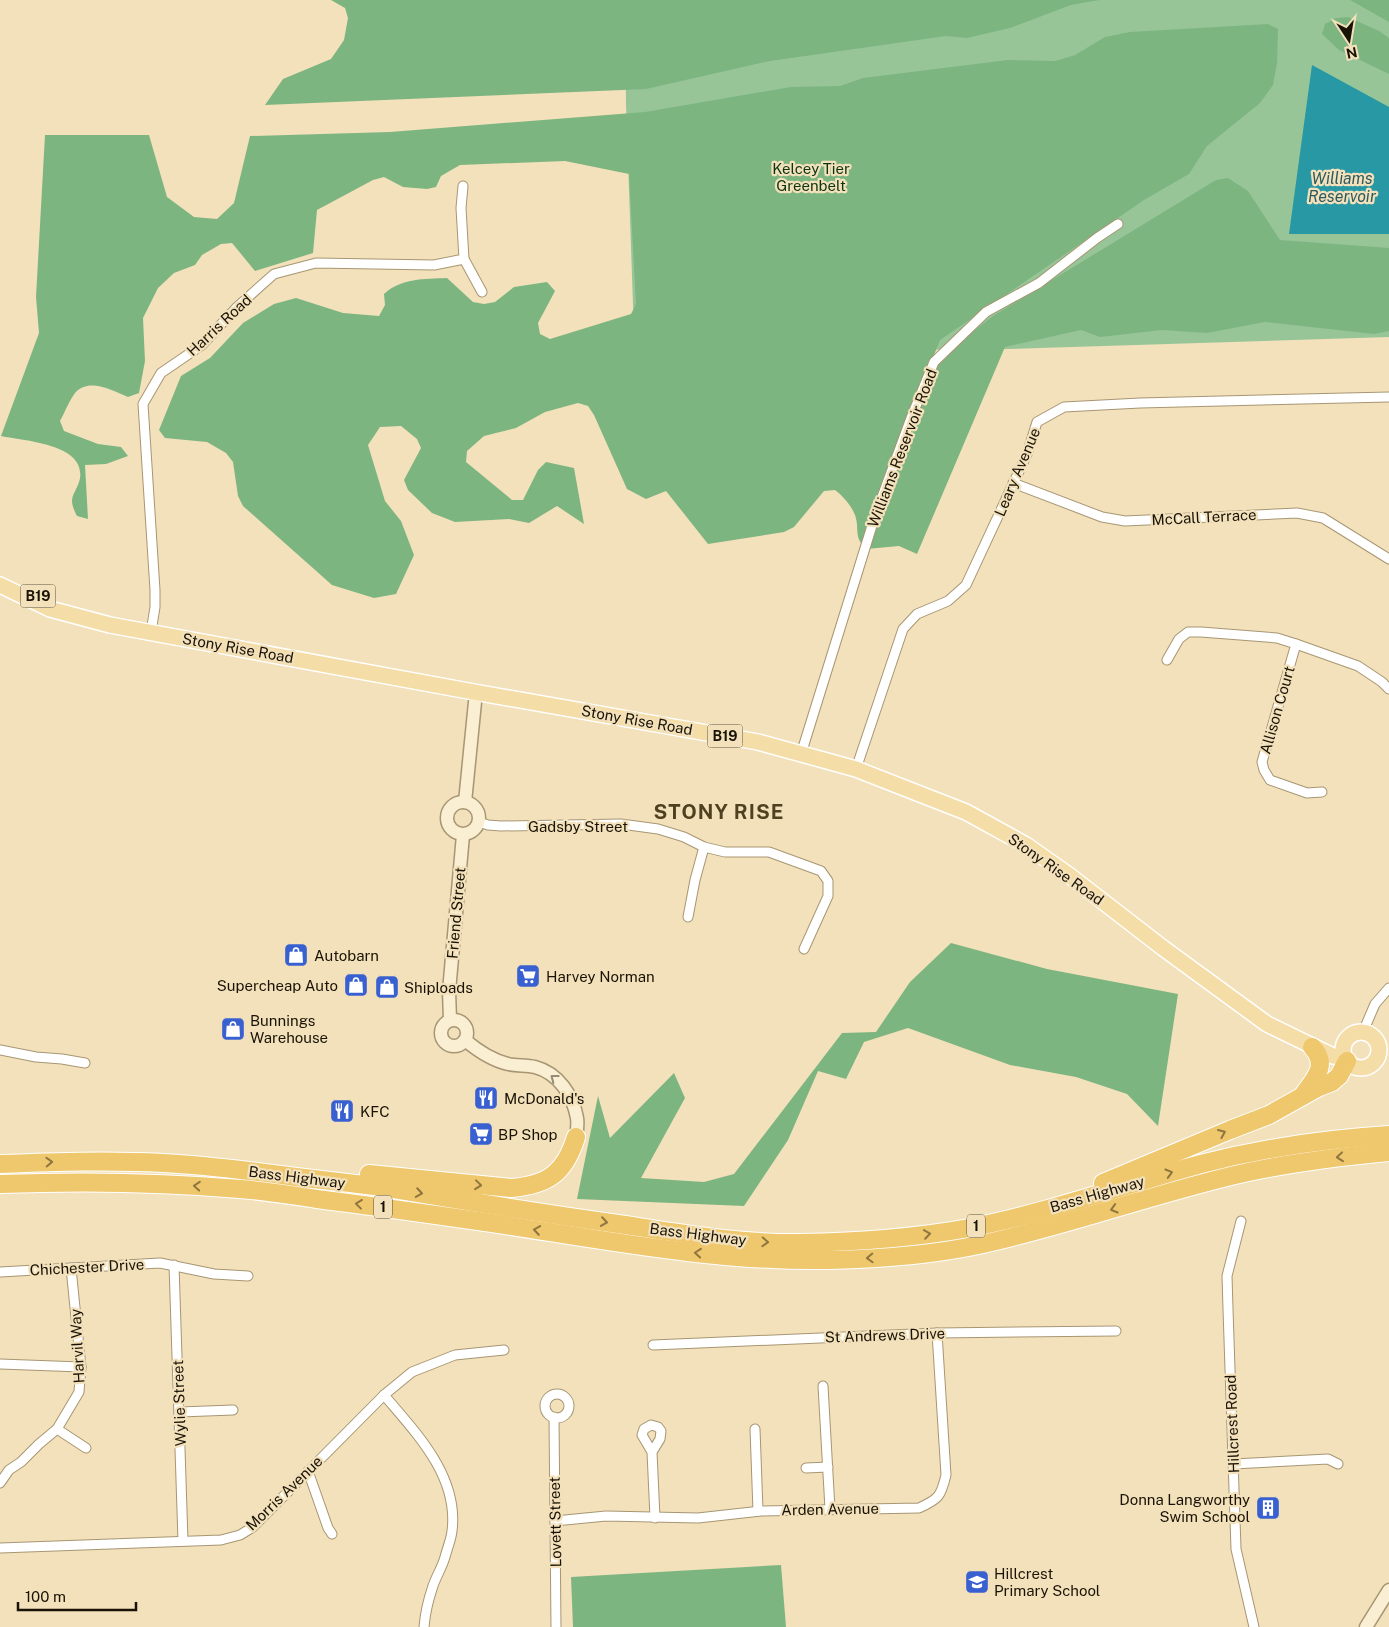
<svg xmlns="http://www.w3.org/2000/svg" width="1389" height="1627" font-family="'Public Sans',sans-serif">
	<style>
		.green { fill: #97c598 }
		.forest { fill: #7db580 }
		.water { fill: #2798a4 }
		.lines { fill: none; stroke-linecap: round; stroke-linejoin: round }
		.street-casing { stroke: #a79673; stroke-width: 11 }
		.secondary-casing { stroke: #a79673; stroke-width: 15 }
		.primary-casing { stroke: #fff; stroke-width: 18 }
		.highway-casing { stroke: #fff; stroke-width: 20 }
		.street { stroke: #fff; stroke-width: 9 }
		.secondary { stroke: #faeed3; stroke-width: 12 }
		.primary { stroke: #f5dda7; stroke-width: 15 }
		.highway { stroke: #efc76d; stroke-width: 18 }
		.oneway { stroke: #958b77 }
		.oneway2 { stroke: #8f763f }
		.labels { text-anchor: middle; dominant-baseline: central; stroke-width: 4.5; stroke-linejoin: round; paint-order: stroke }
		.shield { fill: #f3e1bb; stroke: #5a513c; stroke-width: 1 }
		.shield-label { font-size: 14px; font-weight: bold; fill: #191306 }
		.park-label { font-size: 15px; fill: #0b3511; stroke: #f3e1bb }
		.street-label { font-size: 15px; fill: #191306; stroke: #f3e1bb }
		.poi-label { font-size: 15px; fill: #191306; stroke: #f3e1bb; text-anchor: start }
		.water-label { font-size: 16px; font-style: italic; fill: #2b595f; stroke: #f3e1bb }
		.district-label { font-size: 20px; font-weight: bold; letter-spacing: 1px; fill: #4f401f; stroke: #f3e1bb }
	</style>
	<rect width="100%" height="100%" fill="#f3e1bb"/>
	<polygon class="green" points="625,0 1389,0 1389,337 1008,349 954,349 691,358 635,362 626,104"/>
	<g class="forest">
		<polygon points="331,0 1099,0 1071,5 1010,28 967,38 946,36 770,61 646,89 265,105 283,79 331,59 344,40 348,18 345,8"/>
		<polygon points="1350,0 1389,0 1389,22"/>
		<polygon points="1348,17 1379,31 1389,38 1389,74 1339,50 1322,34 1325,24 1336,18"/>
		<path d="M1268,24L1278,29L1277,63L1273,85L1260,103L1207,146L1189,174L1144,200L940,340L930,365L993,316L1216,180L1228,178L1248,191L1280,240L1389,248V331L1374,334L1265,322L1207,333L1162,330L1100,337L1081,330L1005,347L917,554L899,546L866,549C853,536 860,530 855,515C851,505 843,496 835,490L824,491L794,527L784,532L708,544L666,491L646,499L627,489L594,415L588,406L578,403L545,412L516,428L484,436L467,451L466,462L512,500H523L538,470L546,462L574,468L584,524L557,506L529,523L509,519L455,522L432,513L408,490L404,480L421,448L417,439L401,426L380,427L368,445L385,501L401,521L414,555L396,594L374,598L332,585L243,506L238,496L233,462L226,453L207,442L165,438L159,430L181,376L210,358L243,323L274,304L296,298L343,313L379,316L385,305L384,294C401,278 424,279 447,278L473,302L484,304L495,302L514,287L547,282L555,291L538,323L540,334L550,339L631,314L636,304L629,174L565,161L460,165L441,176L436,187L427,189L403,187L384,177L373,180L317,210L313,253L255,271L232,243L221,244L202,255L195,265L174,273L158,288L143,318L145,361L139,393L128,397C113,391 89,377 75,393C69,401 65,412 60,421L64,431L98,444L121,447L128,456L106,464L85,465L88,519L77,516C75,512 72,506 72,501C72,494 79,486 80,478C85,444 25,441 1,436L39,333L36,297L45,135H149L167,197L194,217L217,219L234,203L250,136L390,132L645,112L791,87L840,86L863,78L1008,60L1055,61L1075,55L1105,37L1130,32Z"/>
		<polygon points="951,943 1047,969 1178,994 1158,1126 1127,1094 1076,1077 1010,1065 908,1028 864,1042 846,1079 818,1071 788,1140 744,1206 577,1199 598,1096 610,1138 674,1073 685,1098 641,1178 704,1182 734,1174 842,1033 876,1032 910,982"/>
		<polygon points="781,1565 786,1627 573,1627 571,1577"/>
	</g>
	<polygon class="water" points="1312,65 1389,107 1389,234 1289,234"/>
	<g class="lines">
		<defs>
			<g id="street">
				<polyline points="464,259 482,292"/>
				<polyline points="1013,483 1102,517 1125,521 1297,513 1323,518 1389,559"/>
				<polyline points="151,632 155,607 155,590 143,404 161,373 202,345 237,307 274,274 316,263 434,265 464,259 461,208 463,186"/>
				<polyline points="1296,644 1262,762 1264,770 1270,780 1307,793 1322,792"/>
				<polyline points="1167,660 1179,639 1188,632 1201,632 1277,638 1296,644 1358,666 1382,682 1389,689"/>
				<polyline points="801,754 875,516 911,418 934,362 986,312 1039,283 1097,238 1118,224"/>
				<polyline points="856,769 903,629 917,614 948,601 966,585 1027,454 1037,422 1064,407 1140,403 1389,397"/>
				<polyline points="479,822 488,825 501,826 621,824 658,829 684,837 704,847 725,852 769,852 821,871 828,881 828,896 804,949"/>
				<polyline points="688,917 695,880 704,847"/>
				<polyline points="1363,1032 1375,1004 1389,988"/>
				<polyline points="0,1050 36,1057 62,1059 85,1063"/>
				<polyline points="1241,1221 1227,1276 1228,1309 1236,1549 1254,1627"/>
				<polyline points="174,1265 183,1541"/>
				<polyline points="0,1272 160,1263 214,1274 248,1276"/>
				<polyline points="653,1345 937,1333 1116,1331"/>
				<polyline points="0,1364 81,1367"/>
				<polyline points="823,1386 830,1509"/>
				<circle cx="557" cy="1406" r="12"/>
				<path d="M384,1395C416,1433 459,1476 452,1531C451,1540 447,1549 445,1557C442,1568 435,1578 432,1589C428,1601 425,1615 424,1627"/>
				<polyline points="180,1412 233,1410"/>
				<polyline points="554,1417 556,1627"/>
				<polyline points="57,1429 86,1448"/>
				<polyline points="755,1429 758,1511"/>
				<polyline points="652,1452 660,1439 661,1431 658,1427 651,1425 644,1429 642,1435 652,1452 655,1518"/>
				<polyline points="1233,1464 1328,1459 1338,1464"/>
				<polyline points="806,1468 828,1467"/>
				<polyline points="308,1471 328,1528 332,1534"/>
				<polyline points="0,1483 9,1470 21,1462 39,1444 57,1429 79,1392 81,1367 71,1268"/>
				<path d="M555,1521L606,1516L698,1518L761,1511L919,1508C939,1499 941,1496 946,1475L937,1333"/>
				<polyline points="0,1548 221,1540 240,1535 253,1527 384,1395 412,1372 455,1355 504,1350"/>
			</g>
			<g id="secondary">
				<circle cx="463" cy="818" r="16"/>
				<polyline points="465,802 476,692"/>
				<polyline points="450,1020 449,991 463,835"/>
				<circle cx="454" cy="1033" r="13"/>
				<path d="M465,1040C478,1051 491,1060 508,1064C517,1066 526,1065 535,1067C558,1073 573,1095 577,1118C578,1124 577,1131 576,1137"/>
				<polyline points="1366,1627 1389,1590"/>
			</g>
			<g id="primary">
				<polyline points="0,585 50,609 110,625 463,690 758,742 856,769 966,812 1026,845 1070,876 1163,948 1267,1024 1333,1056 1344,1057"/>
				<circle cx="1361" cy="1050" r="18"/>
			</g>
			<g id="highway">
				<path d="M1304,1094C1315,1078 1329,1065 1312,1047"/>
				<path d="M0,1164C54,1162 108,1160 163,1163C207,1165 252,1171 296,1177C329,1181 362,1184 394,1189C471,1202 548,1214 625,1225C683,1234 742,1244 800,1243C856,1242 914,1238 969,1228C1047,1213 1124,1185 1201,1164C1263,1148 1325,1139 1389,1135"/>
				<path d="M369,1174L511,1188C548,1185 565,1173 576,1137"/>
				<polyline points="1103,1183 1230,1130 1269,1115 1319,1087 1332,1082 1339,1076 1347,1061"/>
				<path d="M0,1184C80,1181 160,1182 240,1189C266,1191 291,1195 317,1199C373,1206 429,1214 485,1222C599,1239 713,1262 829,1260C880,1259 933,1255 983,1244C1068,1225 1151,1195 1235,1175C1286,1163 1337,1157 1389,1152"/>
			</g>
		</defs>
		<use href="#street" class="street-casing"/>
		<use href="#secondary" class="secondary-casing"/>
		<use href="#primary" class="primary-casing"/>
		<use href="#highway" class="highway-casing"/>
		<use href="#street" class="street"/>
		<use href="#secondary" class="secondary"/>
		<use href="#primary" class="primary"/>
		<use href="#highway" class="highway"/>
	</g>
	<defs><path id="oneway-chevron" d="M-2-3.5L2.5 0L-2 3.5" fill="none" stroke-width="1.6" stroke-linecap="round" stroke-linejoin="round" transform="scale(1.25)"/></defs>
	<use class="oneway" href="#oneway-chevron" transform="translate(554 1078) rotate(-143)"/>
	<g class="oneway2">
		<use href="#oneway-chevron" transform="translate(1222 1133) rotate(-23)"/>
		<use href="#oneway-chevron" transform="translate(1340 1157) rotate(174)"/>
		<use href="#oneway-chevron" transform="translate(49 1162) rotate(-2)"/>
		<use href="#oneway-chevron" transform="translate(1169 1173) rotate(-16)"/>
		<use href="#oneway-chevron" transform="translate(478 1185) rotate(6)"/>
		<use href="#oneway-chevron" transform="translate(197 1186) rotate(-176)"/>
		<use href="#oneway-chevron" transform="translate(419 1193) rotate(9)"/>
		<use href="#oneway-chevron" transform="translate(359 1204) rotate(-173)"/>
		<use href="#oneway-chevron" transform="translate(1114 1209) rotate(163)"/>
		<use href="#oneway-chevron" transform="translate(604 1222) rotate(8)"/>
		<use href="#oneway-chevron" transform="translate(537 1230) rotate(-171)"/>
		<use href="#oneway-chevron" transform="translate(927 1234) rotate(-8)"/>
		<use href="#oneway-chevron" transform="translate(765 1242) rotate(3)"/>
		<use href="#oneway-chevron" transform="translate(698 1253) rotate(-175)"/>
		<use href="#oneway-chevron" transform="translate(870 1258) rotate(178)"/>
	</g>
	<defs>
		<symbol id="shop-square" viewBox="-11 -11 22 22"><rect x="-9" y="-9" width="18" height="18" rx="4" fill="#3860d1" stroke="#f3e1bb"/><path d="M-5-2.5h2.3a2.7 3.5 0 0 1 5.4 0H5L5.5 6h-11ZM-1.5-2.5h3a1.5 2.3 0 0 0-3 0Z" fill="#fff"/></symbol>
		<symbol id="supermarket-square" viewBox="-11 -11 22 22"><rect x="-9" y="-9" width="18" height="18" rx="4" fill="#3860d1" stroke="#f3e1bb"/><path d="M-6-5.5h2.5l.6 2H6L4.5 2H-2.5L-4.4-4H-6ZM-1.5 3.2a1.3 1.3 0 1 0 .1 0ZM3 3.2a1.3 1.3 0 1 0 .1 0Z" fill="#fff"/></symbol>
		<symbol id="restaurant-square" viewBox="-11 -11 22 22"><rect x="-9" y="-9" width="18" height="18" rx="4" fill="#3860d1" stroke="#f3e1bb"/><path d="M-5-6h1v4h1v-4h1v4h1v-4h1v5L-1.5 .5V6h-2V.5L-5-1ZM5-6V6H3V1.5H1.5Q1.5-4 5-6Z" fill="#fff"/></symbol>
		<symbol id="building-square" viewBox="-11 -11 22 22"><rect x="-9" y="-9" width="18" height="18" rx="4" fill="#3860d1" stroke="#f3e1bb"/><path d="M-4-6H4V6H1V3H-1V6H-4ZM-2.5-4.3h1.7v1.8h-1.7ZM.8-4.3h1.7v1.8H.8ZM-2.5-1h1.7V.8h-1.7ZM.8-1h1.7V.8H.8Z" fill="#fff"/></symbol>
		<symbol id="school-square" viewBox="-11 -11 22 22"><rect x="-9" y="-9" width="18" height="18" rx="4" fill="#3860d1" stroke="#f3e1bb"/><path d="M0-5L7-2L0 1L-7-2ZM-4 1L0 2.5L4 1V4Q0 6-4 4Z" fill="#fff"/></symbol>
	</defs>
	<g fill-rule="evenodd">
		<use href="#shop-square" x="282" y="941" width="28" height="28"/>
		<use href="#supermarket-square" x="514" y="962" width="28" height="28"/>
		<use href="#shop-square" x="342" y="971" width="28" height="28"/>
		<use href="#shop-square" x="373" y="973" width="28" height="28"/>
		<use href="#shop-square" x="219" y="1015" width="28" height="28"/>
		<use href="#restaurant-square" x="472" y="1084" width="28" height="28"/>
		<use href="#restaurant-square" x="328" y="1097" width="28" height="28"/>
		<use href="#supermarket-square" x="467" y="1120" width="28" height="28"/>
		<use href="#building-square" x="1254" y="1494" width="28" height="28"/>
		<use href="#school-square" x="963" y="1568" width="28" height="28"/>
	</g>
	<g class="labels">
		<g class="shield">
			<rect x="20.5" y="584.5" width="35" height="23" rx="4"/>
			<rect x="707.5" y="724.5" width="35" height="23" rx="4"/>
			<rect x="374" y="1195.5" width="18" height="23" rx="4"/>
			<rect x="967" y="1214.5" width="18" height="23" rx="4"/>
		</g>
		<g class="shield-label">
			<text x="38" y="596">B19</text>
			<text x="725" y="736">B19</text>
			<text x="383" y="1207">1</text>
			<text x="976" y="1226">1</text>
		</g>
		<g class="park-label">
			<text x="811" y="168">Kelcey Tier<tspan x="811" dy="17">Greenbelt</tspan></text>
		</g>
		<g class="street-label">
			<text transform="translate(219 325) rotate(-43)">Harris Road</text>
			<text transform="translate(902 448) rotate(-69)">Williams Reservoir Road</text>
			<text transform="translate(1017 472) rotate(-67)">Leary Avenue</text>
			<text transform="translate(1204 517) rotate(-3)">McCall Terrace</text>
			<text transform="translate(238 648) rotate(10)">Stony Rise Road</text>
			<text transform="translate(1277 710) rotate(-74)">Allison Court</text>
			<text transform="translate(637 720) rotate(10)">Stony Rise Road</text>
			<text x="578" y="826">Gadsby Street</text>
			<text transform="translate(1056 869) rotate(35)">Stony Rise Road</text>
			<text transform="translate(456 913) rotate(-85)">Friend Street</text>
			<text transform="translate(297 1177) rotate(7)">Bass Highway</text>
			<text transform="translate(1097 1194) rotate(-16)">Bass Highway</text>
			<text transform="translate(698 1234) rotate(7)">Bass Highway</text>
			<text transform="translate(87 1267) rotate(-3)">Chichester Drive</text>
			<text transform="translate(885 1335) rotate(-2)">St Andrews Drive</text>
			<text transform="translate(77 1346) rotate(-93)">Harvil Way</text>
			<text transform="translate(179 1403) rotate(-92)">Wylie Street</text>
			<text transform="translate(1232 1424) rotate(-92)">Hillcrest Road</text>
			<text transform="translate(284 1493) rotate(-44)">Morris Avenue</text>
			<text transform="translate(830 1509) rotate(-1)">Arden Avenue</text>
			<text transform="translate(555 1522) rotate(-91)">Lovett Street</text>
		</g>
		<g class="poi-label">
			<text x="314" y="955">Autobarn</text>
			<text x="546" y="976">Harvey Norman</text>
			<text x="338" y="985" text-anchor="end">Supercheap Auto</text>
			<text x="404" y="987">Shiploads</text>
			<text x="250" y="1020">Bunnings<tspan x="250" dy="17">Warehouse</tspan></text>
			<text x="504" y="1098">McDonald's</text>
			<text x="360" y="1111">KFC</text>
			<text x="498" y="1134">BP Shop</text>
			<text x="1250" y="1499" text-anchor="end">Donna Langworthy<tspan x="1250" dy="17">Swim School</tspan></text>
			<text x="994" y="1573">Hillcrest<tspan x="994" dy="17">Primary School</tspan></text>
		</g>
		<g class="water-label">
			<text x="1342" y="178">Williams<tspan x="1342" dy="18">Reservoir</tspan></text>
		</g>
		<g class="district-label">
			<text x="719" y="812">STONY RISE</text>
		</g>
	</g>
	<g transform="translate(1349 40) rotate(168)" stroke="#f3e1bb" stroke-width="4" paint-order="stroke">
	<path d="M0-4L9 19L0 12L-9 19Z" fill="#191306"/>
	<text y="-8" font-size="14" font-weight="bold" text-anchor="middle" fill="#191306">N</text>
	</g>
	<path d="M18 1602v8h118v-8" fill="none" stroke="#191306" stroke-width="2.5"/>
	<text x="25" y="1602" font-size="15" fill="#191306" stroke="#f3e1bb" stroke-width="4" paint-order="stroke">100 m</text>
</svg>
